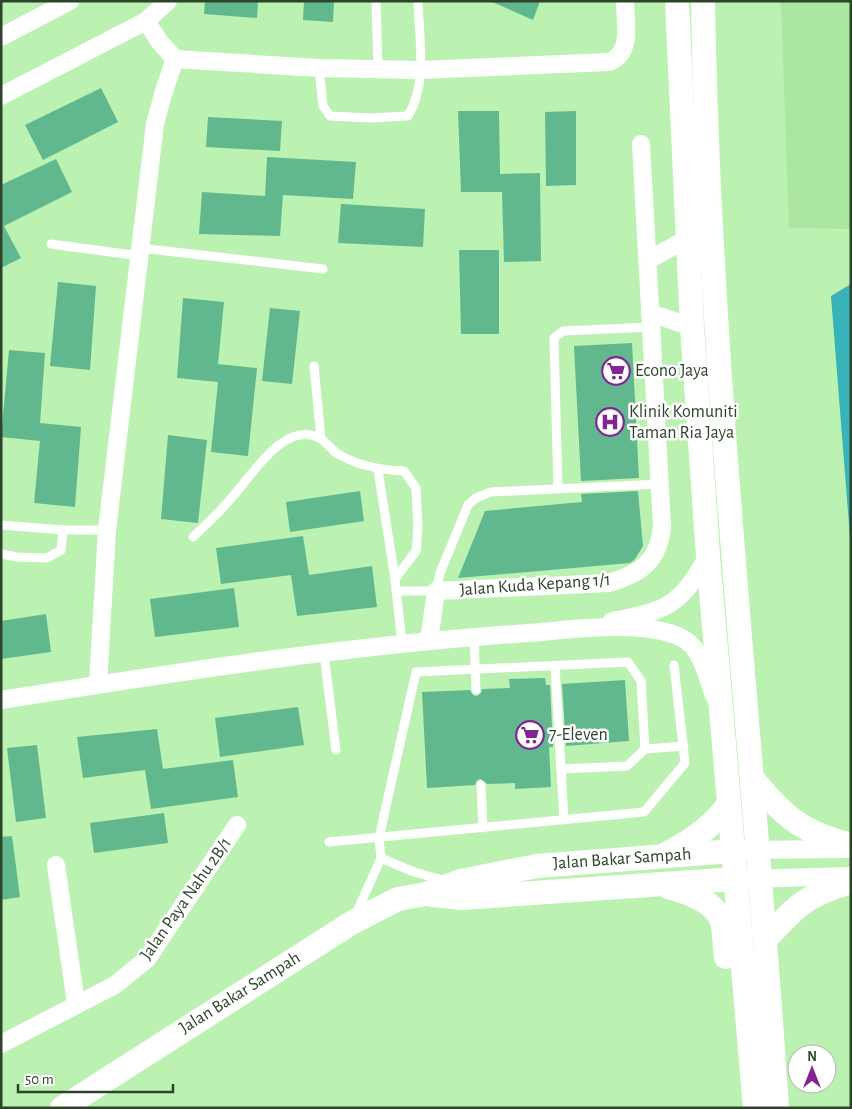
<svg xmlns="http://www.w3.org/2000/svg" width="852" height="1109" font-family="'Alegreya Sans',sans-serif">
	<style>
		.built { fill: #abe7a1 }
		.water { fill: #38b3ba }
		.building { fill: #62b88e }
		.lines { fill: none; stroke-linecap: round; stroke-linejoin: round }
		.service { stroke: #fff; stroke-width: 9 }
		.minor { stroke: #fff; stroke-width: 18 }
		.secondary { stroke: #fff; stroke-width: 24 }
		.labels { text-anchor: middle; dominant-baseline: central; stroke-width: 5; stroke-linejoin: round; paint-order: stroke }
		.poi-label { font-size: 18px; fill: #2e442a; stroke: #fff; text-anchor: start }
		.street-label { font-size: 18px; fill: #2e442a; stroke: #fff }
	</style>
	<rect width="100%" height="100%" fill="#bbf2b1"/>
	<polygon class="built" points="781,1 851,1 851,229 789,228"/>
	<polygon class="water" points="851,284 851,550 831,296"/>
	<g class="building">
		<polygon points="205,1 258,1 257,18 204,14"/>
		<polygon points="304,1 334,1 333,22 303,20"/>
		<polygon points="490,1 540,1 533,20"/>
		<polygon points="101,88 118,122 43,160 25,125"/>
		<polygon points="458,111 499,111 500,174 540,173 541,261 504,262 502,192 461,192"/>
		<polygon points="576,111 576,185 546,186 545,112"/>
		<polygon points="208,117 282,121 280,151 206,147"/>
		<polygon points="267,157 356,162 353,199 283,195 280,236 199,234 202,192 265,196"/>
		<polygon points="56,159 72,192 4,226 21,258 1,268 1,185"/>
		<polygon points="341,204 425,209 423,247 338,243"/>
		<polygon points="459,250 499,250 499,334 461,334"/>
		<polygon points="58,282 96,286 90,370 50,366"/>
		<polygon points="183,298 224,302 218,364 257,368 248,456 211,452 218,382 177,378"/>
		<polygon points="270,308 300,311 292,384 262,381"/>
		<polygon points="632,343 639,478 581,481 574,346"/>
		<polygon points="9,350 45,353 40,423 81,427 75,507 34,503 40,441 1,437"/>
		<polygon points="168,435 207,440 198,523 161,519"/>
		<polygon points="360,491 364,521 290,532 286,502"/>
		<polygon points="638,491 643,546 635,559 630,563 458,578 485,511 582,502 581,494"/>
		<polygon points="303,536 309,575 372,566 377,607 297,616 291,575 221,584 216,548"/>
		<polygon points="234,588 239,627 155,637 150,599"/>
		<polygon points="46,614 51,652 1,659 1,621"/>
		<polygon points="545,678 546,685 550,685 553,747 549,747 551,787 515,789 515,783 487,784 481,779 477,780 475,785 427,788 422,692 470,690 473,695 477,696 481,693 482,689 510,688 509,679"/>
		<polygon points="625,680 629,741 566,746 562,684"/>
		<polygon points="298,707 304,745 220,757 215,718"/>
		<polygon points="157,729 163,769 233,760 238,797 151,809 145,770 83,778 77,737"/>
		<polygon points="37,745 46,818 16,822 7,748"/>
		<polygon points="164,813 168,843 94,853 90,823"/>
		<polygon points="12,836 20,897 1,900 1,837"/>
	</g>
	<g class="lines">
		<g class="service">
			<polyline points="376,1 378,69"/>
			<path d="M319,68L323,106L330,116L370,118L408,116C428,84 419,37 418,1"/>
			<polyline points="51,244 140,256"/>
			<polyline points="140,248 323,269"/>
			<polyline points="314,366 321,439"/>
			<polyline points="378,470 395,579 402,644"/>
			<polyline points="558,489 554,338 563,331 651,327"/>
			<polyline points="1,525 63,530 107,530"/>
			<path d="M193,537C207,524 221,511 233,496C252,475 286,418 321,439C327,443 332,450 338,454C358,466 381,470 404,471L416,488L418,527L416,551L395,579"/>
			<polyline points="1,554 17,557 47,558 61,550 63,530"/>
			<polyline points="396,591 436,591 440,573 468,505 476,498 491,492 660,484"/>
			<polyline points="474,637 476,690"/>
			<polyline points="324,654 336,750"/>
			<polyline points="555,666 564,820"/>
			<polyline points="561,769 627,766 645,749 684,746"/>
			<polyline points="481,785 483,828"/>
			<polyline points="329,842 644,812 685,763 674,665"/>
			<polyline points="381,858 414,872 446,881"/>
			<polyline points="356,914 381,858 379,838 416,672 628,662 641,681 645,749"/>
		</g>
		<g class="minor">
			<path d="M146,21L159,41L175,59L319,68L420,70L609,62C633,53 625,23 625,1"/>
			<polyline points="1,37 70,1"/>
			<polyline points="1,96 146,21 168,1"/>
			<polyline points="647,261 688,238"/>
			<polyline points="650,313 692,327"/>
			<path d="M612,621C667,611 680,606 708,556"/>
			<path d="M429,641L436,591L608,583C641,574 659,561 662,526L641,144"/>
			<polyline points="98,684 107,530 155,124 164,91 175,59"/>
			<path d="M1,700C176,672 351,645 528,633C569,630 644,619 682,638C702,648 707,677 714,696"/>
			<polyline points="745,850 847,849"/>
			<polyline points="56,865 76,1003"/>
			<polyline points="748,879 851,876"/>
			<polyline points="1,1044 115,985 147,959 237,825"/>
		</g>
		<g class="secondary">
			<polyline points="677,1 692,327 708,556 755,1108"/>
			<path d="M703,1C709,371 753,739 777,1108"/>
			<path d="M753,779C785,818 802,832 851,845"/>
			<path d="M668,853C692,840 711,828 728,805"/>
			<path d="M668,887C687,892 715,901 722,922C725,933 724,946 726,957"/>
			<polyline points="432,895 462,898 735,879"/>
			<path d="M766,939C798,904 805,896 851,882"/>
			<polyline points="62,1108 353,922 398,899 426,894 461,881 537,866 732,851"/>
		</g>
	</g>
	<defs>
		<symbol id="supermarket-ring" viewBox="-11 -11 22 22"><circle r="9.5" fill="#fff" stroke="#802592" stroke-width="1.5"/><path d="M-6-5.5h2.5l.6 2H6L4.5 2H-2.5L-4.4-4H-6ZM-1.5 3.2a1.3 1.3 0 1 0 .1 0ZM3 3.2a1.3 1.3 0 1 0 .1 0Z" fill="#802592"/></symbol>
		<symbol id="hospital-ring" viewBox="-11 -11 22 22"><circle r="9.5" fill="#fff" stroke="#802592" stroke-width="1.5"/><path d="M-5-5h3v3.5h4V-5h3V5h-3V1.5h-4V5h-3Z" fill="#802592"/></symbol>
	</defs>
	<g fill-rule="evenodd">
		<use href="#supermarket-ring" x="600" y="355" width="32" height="32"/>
		<use href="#hospital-ring" x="594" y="406" width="32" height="32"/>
		<use href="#supermarket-ring" x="514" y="719" width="32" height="32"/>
	</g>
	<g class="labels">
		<g class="poi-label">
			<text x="635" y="371">Econo Jaya</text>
			<text x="629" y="412">Klinik Komuniti<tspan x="629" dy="21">Taman Ria Jaya</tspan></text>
			<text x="549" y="735">7-Eleven</text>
		</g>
		<g class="street-label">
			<text transform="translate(535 585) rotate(-4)">Jalan Kuda Kepang 1/1</text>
			<text transform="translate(622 859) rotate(-4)">Jalan Bakar Sampah</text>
			<text transform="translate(186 899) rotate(-55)">Jalan Paya Nahu 2B/1</text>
			<text transform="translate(240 993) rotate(-32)">Jalan Bakar Sampah</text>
		</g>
	</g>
	<rect width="852" height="1109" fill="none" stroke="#2e442a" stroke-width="5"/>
	<g transform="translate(812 1069)"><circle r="24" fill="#ffffff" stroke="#abb4aa"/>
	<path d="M0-4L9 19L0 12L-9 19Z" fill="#802592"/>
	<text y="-8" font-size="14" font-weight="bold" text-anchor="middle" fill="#2e442a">N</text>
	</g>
	<path d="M18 1084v8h155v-8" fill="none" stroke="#2e442a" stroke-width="2.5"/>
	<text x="25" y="1084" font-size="15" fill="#2e442a" stroke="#ffffff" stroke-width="4" paint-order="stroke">50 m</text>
</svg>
